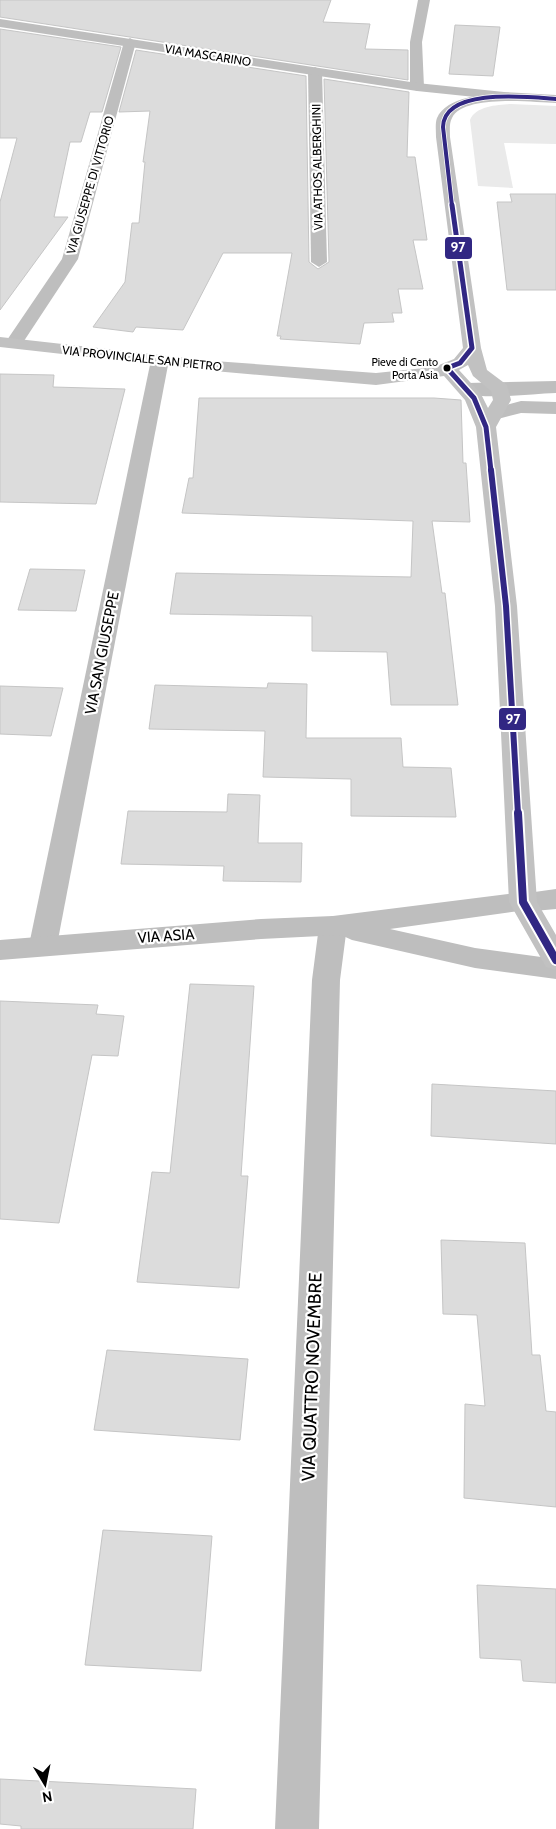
<svg xmlns="http://www.w3.org/2000/svg" width="556" height="1829" font-family="Cabin,sans-serif">
	<style>
		.green { fill: #eaeaea }
		.building { fill: #dcdcdc; stroke: #c5c5c5 }
		.lines { fill: none; stroke-linecap: round; stroke-linejoin: round }
		.minor { fill: #bebebe; fill-rule: evenodd }
		.tertiary { fill: #bebebe; fill-rule: evenodd }
		.secondary { fill: #c1c1c1; fill-rule: evenodd }
		.bus-1-far3-casing { stroke: #fff; stroke-width: 5.5 }
		.bus-1-far2-casing { stroke: #fff; stroke-width: 8 }
		.bus-1-far1-casing { stroke: #fff; stroke-width: 9 }
		.bus-1-casing { stroke: #fff; stroke-width: 12 }
		.bus-1-far3 { stroke: #312783; stroke-width: 4 }
		.bus-1-far2 { stroke: #312783; stroke-width: 5 }
		.bus-1-far1 { stroke: #312783; stroke-width: 6 }
		.bus-1 { stroke: #312783; stroke-width: 8 }
		.bus-dot { fill: #000; stroke: #fff; stroke-width: 2 }
		.labels { text-anchor: middle; dominant-baseline: central; stroke-width: 4.5; stroke-linejoin: round; paint-order: stroke }
		.far-bus-label { font-size: 11px; fill: #000; stroke: #fff; text-anchor: end }
		.far-street-label { font-size: 12px; fill: #000; stroke: #fff }
		.street-label { font-size: 15px; fill: #000; stroke: #fff }
		.near-street-label { font-size: 18px; fill: #000; stroke: #fff }
		.line-badge { stroke: #fff; stroke-width: 2 }
		.badge-label { font-size: 14px; text-anchor: middle; font-weight: bold; fill: #fff }
	</style>
	<rect width="100%" height="100%" fill="#fff"/>
	<path class="green" d="M511,104L556,106V144L504,143L513,188L478,186L470,120C476,106 497,105 511,104Z"/>
	<g class="building">
		<polygon points="0,0 331,0 323,22 370,24 365,49 408,50 408,80 0,17"/>
		<polygon points="455,25 500,27 493,76 449,74"/>
		<polygon points="0,29 121,47 102,112 90,112 81,142 70,142 54,217 68,217 0,310 0,202 17,138 0,138"/>
		<polygon points="136,50 306,76 309,262 318,269 329,262 324,79 409,92 407,157 415,157 427,240 413,240 423,289 398,289 402,313 392,313 394,322 364,323 360,344 280,339 281,336 277,336 292,253 223,253 183,330 136,327 133,332 93,327 125,282 132,223 139,223 145,162 143,162 150,111 119,112"/>
		<polygon points="510,194 556,194 556,290 507,290 497,202 512,202"/>
		<polygon points="0,374 54,375 53,387 125,389 96,504 0,502"/>
		<polygon points="199,398 434,398 461,400 463,463 466,463 470,522 432,521 442,593 445,593 458,705 391,705 387,652 312,651 312,616 170,614 176,573 411,577 413,521 182,513 189,478 193,478"/>
		<polygon points="30,569 85,570 76,611 18,610"/>
		<polygon points="268,683 307,684 306,738 401,738 403,767 451,768 456,817 351,816 351,779 263,777 265,731 149,729 155,685 267,688"/>
		<polygon points="0,686 63,688 51,736 0,734"/>
		<polygon points="228,794 260,795 258,843 302,843 301,882 223,881 224,866 121,864 128,811 227,812"/>
		<polygon points="190,984 254,986 241,1176 248,1176 239,1288 137,1282 152,1172 170,1173"/>
		<polygon points="0,1001 98,1005 96,1014 124,1016 118,1056 92,1055 59,1223 0,1219"/>
		<polygon points="432,1084 556,1091 556,1144 431,1136"/>
		<polygon points="441,1240 525,1243 532,1355 540,1355 546,1411 556,1412 556,1507 464,1498 465,1404 485,1406 477,1315 443,1314"/>
		<polygon points="107,1350 248,1359 240,1440 94,1430"/>
		<polygon points="103,1530 212,1536 201,1671 85,1665"/>
		<polygon points="477,1585 556,1589 556,1683 523,1681 521,1660 480,1658"/>
		<polygon points="0,1779 196,1789 193,1829 21,1829 21,1826 0,1824"/>
	</g>
	<g class="lines">
		<g class="minor">
			<polygon points="418,0 430,0 422,42 424,87 417,91 410,87 410,42"/>
			<polygon points="130,38 136,42 78,259 20,347 8,347 5,343 62,259 124,42"/>
			<polygon points="315,67 322,71 327,262 319,267 311,262 308,71"/>
			<polygon points="160,355 166,356 169,360 57,945 53,952 43,955 33,952 29,945 151,360 154,356"/>
			<path d="M556,381V393C526,394 490,400 460,393L458,389L460,385L467,383Z"/>
			<polygon points="521,401 556,402 556,414 521,413 494,420 487,418 485,414 487,410"/>
			<polygon points="556,889 556,909 523,912 513,909 509,902 513,895"/>
			<polygon points="333,916 343,919 347,926 340,980 319,1829 275,1829 312,980 319,926 323,919"/>
		</g>
		<g class="tertiary">
			<polygon points="0,19 417,83 504,92 511,96 504,100 417,91 0,27"/>
			<polygon points="523,892 533,895 537,902 533,909 390,929 475,948 556,959 556,979 475,968 352,940 341,935 261,939 0,960 0,940 261,919 333,916"/>
		</g>
		<path class="secondary" d="M504,92L556,95V103C534,102 463,94 452,118C449,123 450,131 450,137L481,348L487,370L507,385L511,400L496,427L517,606L537,902L556,935V970L546,967L509,902L495,606L476,427L465,400L444,376L376,385L214,371L0,347V337L214,361L376,373L434,367L454,359L463,348L436,137C436,131 435,123 437,118C446,97 485,94 504,92ZM468,365L473,376L491,391L493,400L488,408L481,394L459,370Z"/>
		<defs>
			<path id="bus-1-far3" d="M452,206L443,127C444,87 529,97 556,99"/>
			<polyline id="bus-1-far2" points="452,205 472,348 460,363 447,368 474,398 486,427 491,471"/>
			<polyline id="bus-1-far1" points="491,470 506,606 518,814"/>
			<polyline id="bus-1" points="518,813 523,902 556,960"/>
		</defs>
		<use href="#bus-1-far3" class="bus-1-far3-casing"/>
		<use href="#bus-1-far2" class="bus-1-far2-casing"/>
		<use href="#bus-1-far1" class="bus-1-far1-casing"/>
		<use href="#bus-1" class="bus-1-casing"/>
		<use href="#bus-1-far3" class="bus-1-far3"/>
		<use href="#bus-1-far2" class="bus-1-far2"/>
		<use href="#bus-1-far1" class="bus-1-far1"/>
		<use href="#bus-1" class="bus-1"/>
	</g>
	<circle class="bus-dot" cx="447" cy="368" r="4.5"/>
	<g class="labels">
		<g class="far-bus-label">
			<text x="438" y="362">Pieve di Cento<tspan x="438" dy="13">Porta Asia</tspan></text>
		</g>
		<g class="far-street-label">
			<text transform="translate(208 55) rotate(9)">VIA MASCARINO</text>
			<text transform="translate(317 167) rotate(-91)">VIA ATHOS ALBERGHINI</text>
			<text transform="translate(90 185) rotate(-74)">VIA GIUSEPPE DI VITTORIO</text>
			<text transform="translate(142 358) rotate(6)">VIA PROVINCIALE SAN PIETRO</text>
		</g>
		<g class="street-label">
			<text transform="translate(102 653) rotate(-79)">VIA SAN GIUSEPPE</text>
			<text transform="translate(166 936) rotate(-4)">VIA ASIA</text>
		</g>
		<g class="near-street-label">
			<text transform="translate(312 1377) rotate(-88)">VIA QUATTRO NOVEMBRE</text>
		</g>
	</g>
	<g class="line-badge">
		<rect x="444" y="236" width="29" height="24" rx="5" fill="#312783"/>
		<rect x="498" y="707" width="29" height="24" rx="5" fill="#312783"/>
	</g>
	<g class="badge-label">
		<text x="458" y="252">97</text>
		<text x="513" y="724">97</text>
	</g>
	<g transform="translate(45 1784) rotate(170)" stroke="#ffffff" stroke-width="4" paint-order="stroke">
	<path d="M0-4L9 19L0 12L-9 19Z" fill="#000000"/>
	<text y="-8" font-size="14" font-weight="bold" text-anchor="middle" fill="#000000">N</text>
	</g>
</svg>
